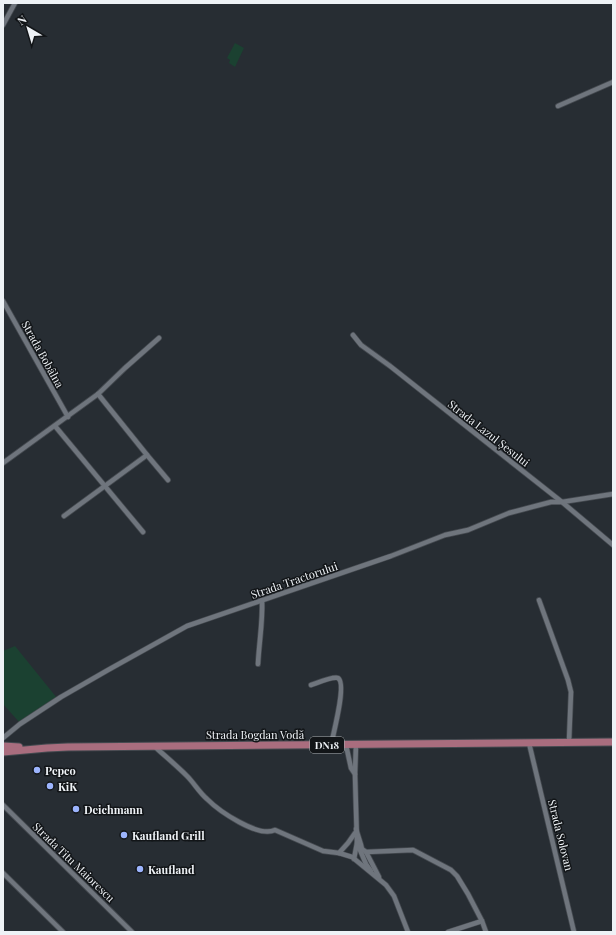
<svg xmlns="http://www.w3.org/2000/svg" width="616" height="935" font-family="'Playfair Display',serif">
	<style>
		.green { fill: #1b4131 }
		.lines { fill: none; stroke-linecap: round; stroke-linejoin: round }
		.street-casing { stroke: #454a50; stroke-width: 6 }
		.primary-casing { stroke: #454a50; stroke-width: 9 }
		.street { stroke: #6f757d; stroke-width: 4.5 }
		.primary { stroke: #a96d7e; stroke-width: 7 }
		.poi-dot { fill: #9cb4fd; stroke: #121518; stroke-width: 1.5 }
		.labels { text-anchor: middle; dominant-baseline: central; stroke-width: 3; stroke-linejoin: round; paint-order: stroke }
		.shield { fill: #121518; stroke: #acb0b3; stroke-width: 1 }
		.shield-label { font-size: 10px; font-weight: bold; fill: #eef2f6 }
		.street-label { font-size: 11px; fill: #eef2f6; stroke: #121518 }
		.poi-label { font-size: 11px; font-weight: bold; fill: #eef2f6; stroke: #121518; text-anchor: start }
	</style>
	<rect width="100%" height="100%" fill="#272d33"/>
	<g class="green">
		<polygon points="235,43 244,48 235,67 229,63 230,60 227,58"/>
		<polygon points="15,646 57,698 20,723 3,704 3,651"/>
	</g>
	<g class="lines">
		<defs>
			<g id="street">
				<polyline points="3,25 15,3"/>
				<polyline points="558,106 613,82"/>
				<polyline points="3,301 68,417"/>
				<polyline points="353,335 361,345 390,366 562,502 613,545"/>
				<polyline points="55,426 143,532"/>
				<polyline points="147,455 168,480"/>
				<polyline points="3,463 98,394 125,368 159,338"/>
				<polyline points="64,516 147,455 98,394"/>
				<polyline points="539,600 568,680 571,692 569,742"/>
				<path d="M258,664C259,643 263,621 262,600"/>
				<path d="M311,685C317,683 333,676 338,678C347,683 333,735 331,745"/>
				<polyline points="3,738 20,724 61,697 108,670 187,626 391,556 445,535 468,530 509,513 551,502 562,502 613,494"/>
				<polyline points="529,743 574,932"/>
				<polyline points="356,744 355,774 357,843 366,864 371,871"/>
				<polyline points="346,745 351,768 355,774"/>
				<path d="M154,746C165,756 176,765 187,776C194,783 199,792 207,799C219,811 258,838 275,830L323,851L339,853L352,857L386,885L394,896L408,932"/>
				<polyline points="3,805 132,932"/>
				<polyline points="356,829 361,845 362,849 366,852 379,877"/>
				<polyline points="366,852 413,850 451,870 457,876 468,894 482,921 486,932"/>
				<polyline points="339,853 348,843 355,833"/>
				<polyline points="354,859 357,843"/>
				<polyline points="3,873 63,932"/>
				<polyline points="448,932 482,921"/>
			</g>
			<g id="primary">
				<polyline points="3,746 19,747"/>
				<polyline points="3,752 47,748 68,747 613,742"/>
			</g>
		</defs>
		<use href="#street" class="street-casing"/>
		<use href="#primary" class="primary-casing"/>
		<use href="#street" class="street"/>
		<use href="#primary" class="primary"/>
	</g>
	<g class="poi-dot">
		<circle cx="37" cy="770" r="4"/>
		<circle cx="50" cy="786" r="4"/>
		<circle cx="76" cy="809" r="4"/>
		<circle cx="124" cy="835" r="4"/>
		<circle cx="140" cy="869" r="4"/>
	</g>
	<g class="labels">
		<rect class="shield" x="310" y="737" width="34" height="16" rx="3"/>
		<g class="shield-label">
			<text x="327" y="745">DN18</text>
		</g>
		<g class="street-label">
			<text transform="translate(43 354) rotate(61)">Strada Bobâlna</text>
			<text transform="translate(489 433) rotate(38)">Strada Lazul Șesului</text>
			<text transform="translate(294 580) rotate(-19)">Strada Tractorului</text>
			<text x="255" y="734">Strada Bogdan Vodă</text>
			<text transform="translate(561 835) rotate(76)">Strada Solovan</text>
			<text transform="translate(74 862) rotate(44)">Strada Titu Maiorescu</text>
		</g>
		<g class="poi-label">
			<text x="45" y="770">Pepco</text>
			<text x="58" y="786">KiK</text>
			<text x="84" y="809">Deichmann</text>
			<text x="132" y="835">Kaufland Grill</text>
			<text x="148" y="869">Kaufland</text>
		</g>
	</g>
	<rect width="616" height="935" fill="none" stroke="#eef2f6" stroke-width="8"/>
	<g transform="translate(28 28) rotate(322)" stroke="#121518" stroke-width="3" paint-order="stroke">
	<path d="M0-3L7 15L0 10L-7 15Z" fill="#eef2f6"/>
	<text y="-6" font-size="11" font-weight="bold" text-anchor="middle" fill="#eef2f6">N</text>
	</g>
</svg>
